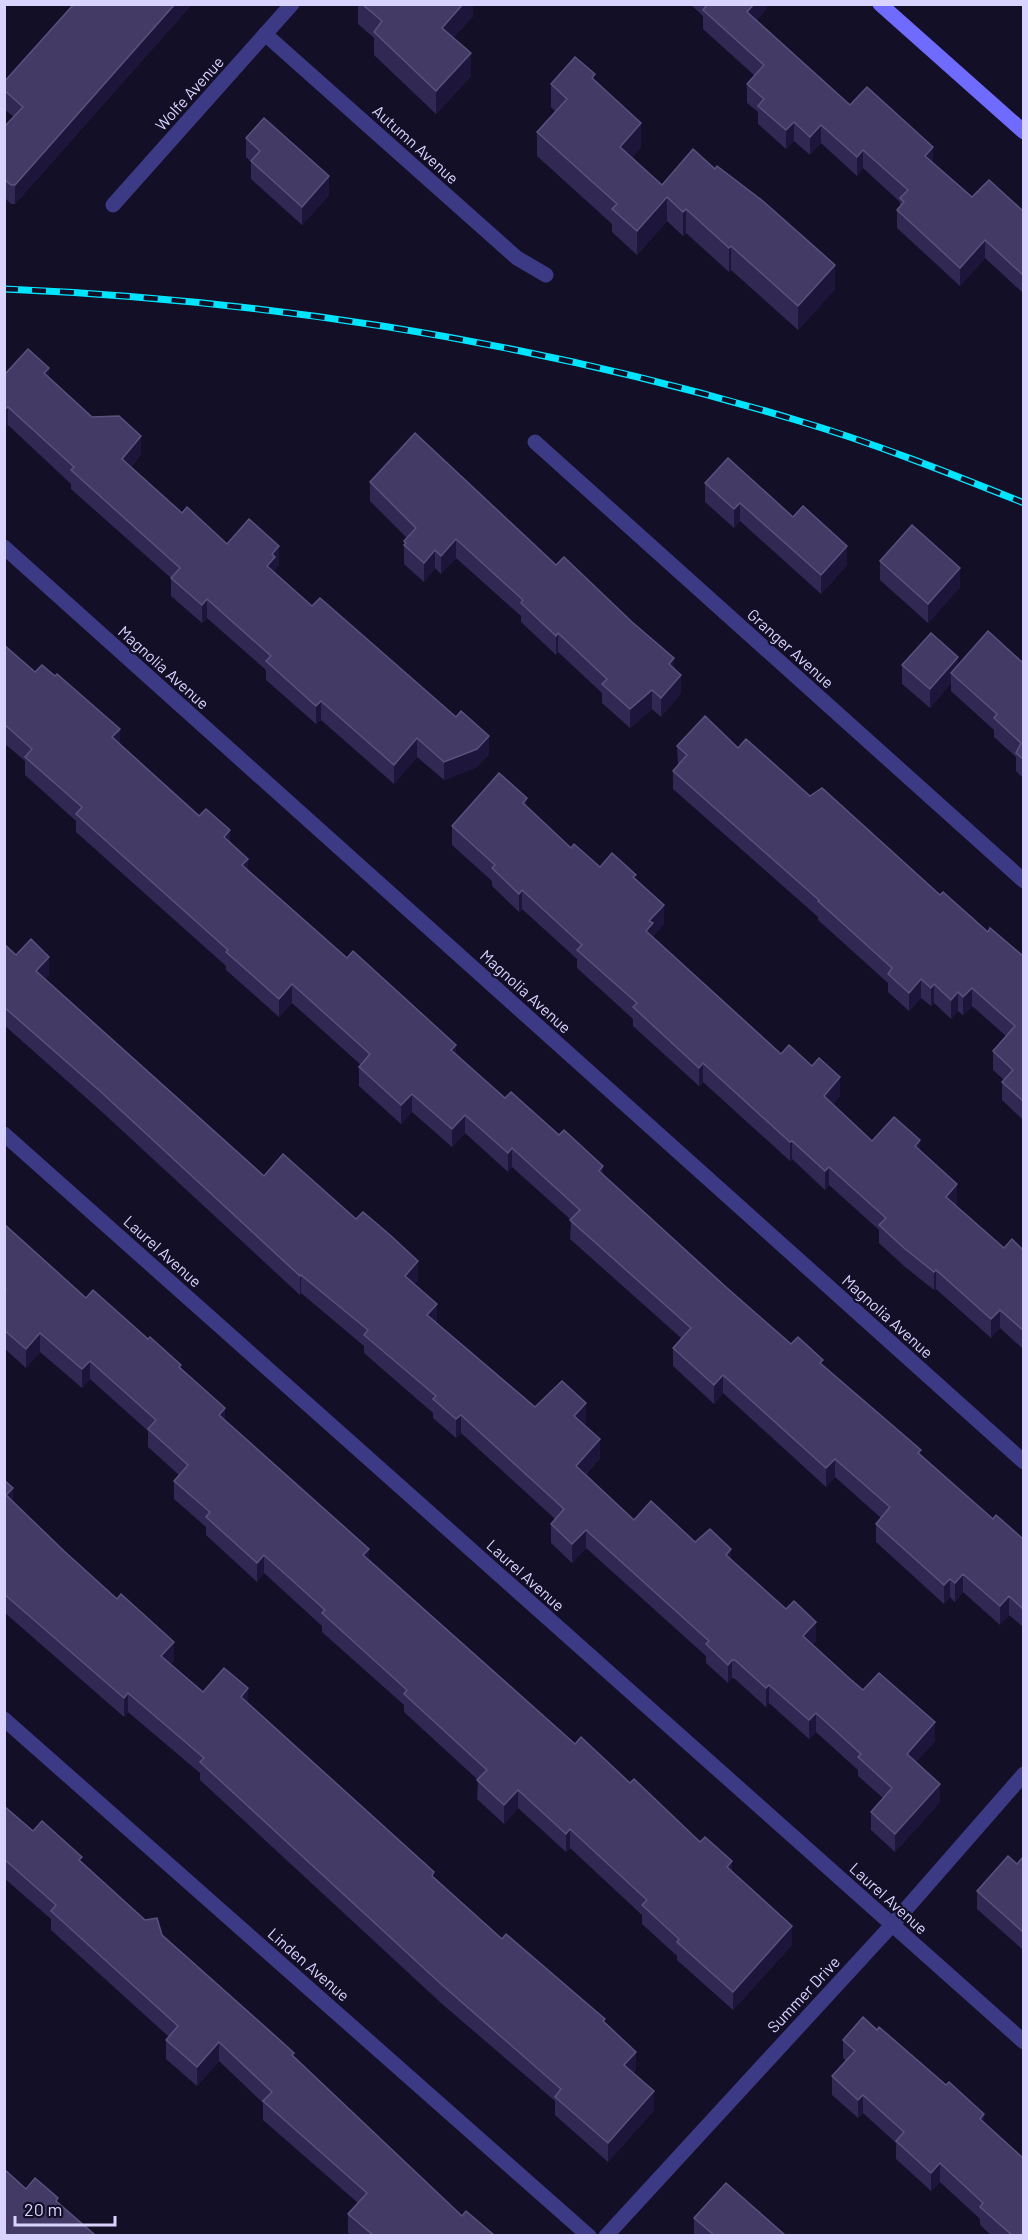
<svg xmlns="http://www.w3.org/2000/svg" width="1028" height="2240" font-family="Barlow,sans-serif">
	<style>
		.lines { fill: none; stroke-linecap: round; stroke-linejoin: round }
		.street { stroke: #3d3a85; stroke-width: 15 }
		.secondary { stroke: #6f6bff; stroke-width: 15 }
		.rail-casing { stroke: #00e5ff; stroke-width: 7 }
		.rail { stroke: #130f26; stroke-width: 4.5; stroke-dasharray: 14; stroke-linecap: butt }
		.wall { fill: #312854 }
		.shaded-wall { fill: #1d163a }
		.building { fill: #433a66; stroke: #5a527e; stroke-width: 1.5 }
		.labels { text-anchor: middle; dominant-baseline: central; stroke-width: 4.5; stroke-linejoin: round; paint-order: stroke }
		.street-label { font-size: 16px; fill: #d9d4ff; stroke: #130f26 }
	</style>
	<rect width="100%" height="100%" fill="#130f26"/>
	<g class="lines">
		<g class="street">
			<polyline points="265,34 517,258 546,275"/>
			<polyline points="113,205 292,4"/>
			<polyline points="535,442 1024,881"/>
			<polyline points="4,547 1024,1462"/>
			<polyline points="4,1134 1024,2042"/>
			<polyline points="4,1719 589,2236"/>
			<polyline points="606,2236 892,1925 1024,1774"/>
		</g>
		<polyline class="secondary" points="880,4 1024,132"/>
		<defs>
			<path id="rail" d="M4,289C272,300 540,343 796,420C874,443 949,473 1024,503"/>
		</defs>
		<use href="#rail" class="rail-casing"/>
		<use href="#rail" class="rail"/>
	</g>
	<g class="wall">
		<polygon points="74,4 192,4 15,204 11,204 4,197 4,127 14,117 4,109 4,82"/>
		<polygon points="358,4 475,4 473,6 473,16 453,38 471,76 436,114 374,55 374,38 358,24"/>
		<polygon points="690,4 767,4 767,8 756,21 850,105 933,163 972,197 1023,211 1023,293 985,258 960,286 897,228 897,210 900,205 900,202 863,168 857,176 821,143 810,155 794,141 786,149 758,124 758,112 747,103 747,84 755,76 703,29 703,16"/>
		<polygon points="595,81 641,147 632,157 662,185 835,289 798,330 731,270 729,272 686,233 683,236 667,221 637,255 612,232 612,224 537,156 537,132 555,111 551,107 551,84"/>
		<polygon points="246,138 329,195 302,225 251,179 251,162 246,157"/>
		<polygon points="6,373 49,377 92,417 141,454 131,467 182,513 227,544 279,565 275,569 275,573 312,606 489,754 477,767 444,780 417,757 394,784 321,720 316,724 266,680 266,670 207,618 202,623 171,596 171,578 71,489 71,484 8,425"/>
		<polygon points="370,482 556,565 674,669 681,693 661,717 652,709 630,728 602,703 602,693 558,652 556,655 521,622 521,616 456,558 441,574 435,568 424,582 404,564 404,541 407,538 370,501"/>
		<polygon points="705,483 847,565 821,594 740,521 734,528 705,502"/>
		<polygon points="880,561 960,587 928,623 880,580"/>
		<polygon points="4,645 35,672 120,744 230,842 248,870 505,1098 603,1175 727,1288 791,1344 823,1366 993,1519 1023,1539 1023,1627 1009,1615 1000,1625 963,1592 955,1602 950,1597 944,1604 876,1542 876,1524 881,1518 835,1477 826,1487 723,1393 714,1404 673,1366 673,1348 681,1338 570,1239 571,1220 512,1167 508,1172 465,1133 452,1147 412,1112 401,1124 359,1086 359,1067 361,1065 292,1003 279,1017 226,970 226,966 76,832 76,821 25,775 25,761 4,743"/>
		<polygon points="1023,663 1023,778 1016,771 1016,757 994,737 994,730 951,691 951,683 930,708 902,684 902,665"/>
		<polygon points="677,746 738,748 810,796 988,932 1023,956 1022,1119 1002,1100 1002,1082 1004,1080 993,1070 993,1051 1006,1036 972,1006 963,1015 958,1011 951,1019 934,1003 931,1006 921,998 909,1011 888,992 888,983 818,920 818,917 673,789 673,771 678,765"/>
		<polygon points="527,807 571,848 600,867 636,879 664,924 653,936 653,937 781,1054 840,1096 833,1104 872,1141 920,1150 957,1203 955,1205 1004,1248 1023,1250 1023,1349 1000,1328 991,1338 936,1289 934,1290 904,1266 879,1243 879,1230 829,1185 825,1190 792,1159 790,1161 703,1082 699,1086 633,1026 633,1019 577,968 577,959 522,909 519,912 492,886 492,881 452,845 452,826"/>
		<polygon points="4,944 16,955 49,975 45,980 264,1176 418,1280 414,1284 437,1323 535,1407 586,1421 584,1424 600,1458 586,1474 634,1520 695,1542 731,1560 816,1641 812,1645 849,1678 863,1690 935,1741 916,1762 940,1802 895,1852 871,1830 871,1812 883,1798 858,1776 858,1770 816,1732 809,1739 769,1703 766,1707 735,1679 732,1678 728,1683 706,1663 706,1656 586,1548 572,1563 551,1543 551,1524 555,1519 461,1433 456,1438 433,1418 433,1413 364,1353 364,1346 301,1293 300,1295 101,1111 4,1025"/>
		<polygon points="4,1224 86,1298 181,1369 225,1420 369,1559 575,1744 630,1783 732,1872 792,1945 733,2010 677,1960 677,1956 642,1924 642,1915 570,1848 566,1852 518,1808 504,1824 477,1799 478,1780 404,1712 404,1705 322,1632 322,1626 264,1573 257,1582 206,1535 206,1527 174,1499 174,1481 179,1475 148,1447 148,1431 90,1379 82,1388 40,1352 26,1368 4,1348"/>
		<polygon points="4,1480 13,1502 174,1660 171,1664 203,1692 248,1703 434,1878 502,1939 605,2023 636,2070 633,2073 654,2110 608,2162 555,2115 555,2101 441,2003 200,1780 200,1773 128,1712 124,1717 4,1612"/>
		<polygon points="4,1806 33,1831 82,1862 162,1935 462,2216 494,2235 351,2235 348,2233 348,2214 358,2203 263,2120 263,2103 219,2061 197,2086 166,2059 166,2040 169,2037 51,1930 51,1919 4,1878"/>
		<polygon points="1023,1857 1023,1950 977,1909 977,1891 1017,1864"/>
		<polygon points="877,2030 984,2123 1023,2235 991,2235 980,2225 980,2219 940,2182 931,2191 896,2159 896,2143 863,2113 858,2118 832,2095 832,2076 846,2061 843,2058 843,2040"/>
		<polygon points="694,2218 785,2235 694,2235"/>
	</g>
	<g class="shaded-wall">
		<polygon points="175,4 192,4 15,204 15,185"/>
		<polygon points="463,4 475,4 473,6 473,16 442,50 442,28"/>
		<polygon points="754,4 767,4 767,8 747,31 747,12"/>
		<polygon points="471,53 471,76 436,114 436,91"/>
		<polygon points="794,122 794,141 786,149 786,130"/>
		<polygon points="641,123 641,147 620,171 620,147"/>
		<polygon points="821,125 821,143 810,155 810,137"/>
		<polygon points="933,147 933,165 925,156"/>
		<polygon points="863,150 863,168 857,176 857,157"/>
		<polygon points="329,176 329,195 302,225 302,207"/>
		<polygon points="667,197 667,221 637,255 637,231"/>
		<polygon points="686,209 686,233 683,236 683,212"/>
		<polygon points="985,240 985,258 960,286 960,268"/>
		<polygon points="731,246 731,270 729,272 729,248"/>
		<polygon points="835,265 835,289 798,330 798,306"/>
		<polygon points="49,368 49,386 44,373"/>
		<polygon points="8,407 8,425 4,428 4,410"/>
		<polygon points="141,436 141,454 122,477 122,459"/>
		<polygon points="740,503 740,521 734,528 734,509"/>
		<polygon points="456,539 456,558 441,574 441,556"/>
		<polygon points="279,546 279,565 275,569 275,575 267,566 272,554"/>
		<polygon points="847,546 847,565 821,594 821,575"/>
		<polygon points="435,550 435,568 424,582 424,563"/>
		<polygon points="960,568 960,587 928,623 928,604"/>
		<polygon points="207,599 207,618 202,623 202,605"/>
		<polygon points="558,633 558,652 556,655 556,636"/>
		<polygon points="958,657 958,675 951,673 951,683 930,708 930,689"/>
		<polygon points="674,658 674,677 669,664"/>
		<polygon points="681,675 681,693 661,717 661,698"/>
		<polygon points="652,690 652,709 630,728 630,709"/>
		<polygon points="321,701 321,720 316,724 316,706"/>
		<polygon points="120,729 120,748 112,737"/>
		<polygon points="489,736 489,754 477,767 444,780 444,762"/>
		<polygon points="417,738 417,757 394,784 394,765"/>
		<polygon points="527,798 527,816 523,803"/>
		<polygon points="230,830 230,849 224,837"/>
		<polygon points="248,859 248,877 242,865"/>
		<polygon points="522,890 522,909 519,912 519,894"/>
		<polygon points="664,905 664,924 653,936 653,942 646,931 649,921"/>
		<polygon points="49,957 49,975 36,990 36,971"/>
		<polygon points="921,979 921,998 909,1011 909,993"/>
		<polygon points="292,984 292,1003 279,1017 279,999"/>
		<polygon points="934,984 934,1003 931,1006 931,988"/>
		<polygon points="972,988 972,1006 963,1015 963,997"/>
		<polygon points="958,992 958,1011 951,1019 951,1000"/>
		<polygon points="456,1045 456,1063 451,1050"/>
		<polygon points="703,1063 703,1082 699,1086 699,1068"/>
		<polygon points="840,1077 840,1096 824,1114 824,1096"/>
		<polygon points="412,1094 412,1112 401,1124 401,1105"/>
		<polygon points="1023,1098 1023,1117 1022,1119 1022,1100"/>
		<polygon points="465,1115 465,1133 452,1147 452,1129"/>
		<polygon points="920,1140 920,1159 915,1146"/>
		<polygon points="792,1141 792,1159 790,1161 790,1142"/>
		<polygon points="512,1148 512,1167 508,1172 508,1153"/>
		<polygon points="603,1166 603,1185 599,1171"/>
		<polygon points="829,1167 829,1185 825,1190 825,1171"/>
		<polygon points="957,1184 957,1203 946,1215 946,1197"/>
		<polygon points="418,1261 418,1280 405,1294 405,1276"/>
		<polygon points="936,1270 936,1289 934,1290 934,1272"/>
		<polygon points="301,1275 301,1293 300,1295 300,1276"/>
		<polygon points="437,1304 437,1322 427,1315"/>
		<polygon points="1000,1310 1000,1328 991,1338 991,1319"/>
		<polygon points="40,1333 40,1352 26,1368 26,1349"/>
		<polygon points="90,1361 90,1379 82,1388 82,1369"/>
		<polygon points="723,1375 723,1393 714,1404 714,1385"/>
		<polygon points="586,1403 586,1421 574,1434 574,1416"/>
		<polygon points="225,1408 225,1426 219,1415"/>
		<polygon points="461,1415 461,1433 456,1438 456,1419"/>
		<polygon points="600,1439 600,1458 576,1484 576,1466"/>
		<polygon points="835,1459 835,1477 826,1487 826,1468"/>
		<polygon points="13,1488 13,1506 6,1495"/>
		<polygon points="586,1530 586,1548 572,1563 572,1544"/>
		<polygon points="369,1549 369,1567 363,1555"/>
		<polygon points="731,1549 731,1567 726,1555"/>
		<polygon points="264,1555 264,1573 257,1582 257,1563"/>
		<polygon points="963,1574 963,1592 955,1602 955,1583"/>
		<polygon points="950,1579 950,1597 944,1604 944,1585"/>
		<polygon points="1009,1596 1009,1615 1000,1625 1000,1606"/>
		<polygon points="816,1622 816,1641 803,1655 803,1636"/>
		<polygon points="174,1642 174,1660 161,1675 161,1656"/>
		<polygon points="732,1660 732,1678 728,1683 728,1665"/>
		<polygon points="769,1685 769,1703 766,1707 766,1688"/>
		<polygon points="248,1688 248,1707 241,1697"/>
		<polygon points="128,1693 128,1712 124,1717 124,1698"/>
		<polygon points="816,1713 816,1732 809,1739 809,1720"/>
		<polygon points="935,1722 935,1741 907,1772 907,1754"/>
		<polygon points="940,1784 940,1802 895,1852 895,1834"/>
		<polygon points="518,1790 518,1808 504,1824 504,1805"/>
		<polygon points="570,1829 570,1848 566,1852 566,1834"/>
		<polygon points="732,1861 732,1880 727,1867"/>
		<polygon points="792,1926 792,1945 733,2010 733,1992"/>
		<polygon points="219,2042 219,2061 197,2086 197,2067"/>
		<polygon points="636,2052 636,2070 624,2084 624,2065"/>
		<polygon points="654,2091 654,2110 608,2162 608,2143"/>
		<polygon points="863,2095 863,2113 858,2118 858,2100"/>
		<polygon points="984,2114 984,2133 980,2119"/>
		<polygon points="940,2163 940,2182 931,2191 931,2173"/>
	</g>
	<g class="building">
		<polygon points="74,4 175,4 15,185 11,185 4,179 4,127 23,107 4,90 4,82"/>
		<polygon points="362,4 463,4 442,28 471,53 436,91 374,32 382,21"/>
		<polygon points="708,4 754,4 747,12 850,105 867,87 933,147 925,156 972,197 989,180 1023,211 1023,275 985,240 960,268 897,210 904,202 900,198 908,190 863,150 857,157 821,125 810,137 794,122 786,130 758,106 764,99 747,84 764,65 703,10"/>
		<polygon points="575,57 595,74 592,78 641,123 620,147 662,185 693,149 715,169 717,166 764,202 835,265 798,306 731,246 729,248 686,209 683,212 667,197 637,231 612,209 617,204 537,132 567,99 551,84"/>
		<polygon points="264,118 329,176 302,207 251,161 260,151 246,138"/>
		<polygon points="28,349 49,368 44,373 92,417 119,416 141,436 122,459 182,513 187,507 227,544 249,519 279,546 272,554 275,557 267,566 312,606 320,598 456,717 461,711 489,736 477,749 444,762 417,738 394,765 321,701 316,706 266,661 271,656 207,599 202,605 171,578 180,568 71,470 74,467 8,407 4,410 4,372 6,373"/>
		<polygon points="415,433 556,565 564,557 632,622 674,658 669,664 681,675 661,698 652,690 630,709 602,684 607,679 558,633 556,636 521,603 523,600 456,539 441,556 435,550 424,563 404,545 406,543 404,541 416,528 370,482"/>
		<polygon points="728,458 793,517 803,506 847,546 821,575 740,503 734,509 705,483"/>
		<polygon points="912,525 960,568 928,604 880,561"/>
		<polygon points="988,631 1023,663 1023,759 1016,753 1021,743 994,718 997,714 951,673"/>
		<polygon points="931,633 958,657 930,689 902,665"/>
		<polygon points="4,645 35,672 42,665 55,676 57,674 120,729 112,737 199,816 206,809 230,830 224,837 248,859 242,865 347,958 353,951 456,1045 451,1050 505,1098 511,1092 559,1135 564,1130 603,1166 599,1171 727,1288 791,1344 798,1337 823,1360 820,1363 921,1450 918,1453 993,1519 996,1515 1023,1539 1023,1609 1009,1596 1000,1606 963,1574 955,1583 950,1579 944,1585 876,1524 890,1507 835,1459 826,1468 723,1375 714,1385 673,1348 691,1328 570,1220 580,1210 512,1148 508,1153 465,1115 452,1129 412,1094 401,1105 359,1067 370,1054 292,984 279,999 226,952 228,950 76,814 82,807 25,757 32,749 4,724"/>
		<polygon points="705,716 738,748 746,739 810,796 822,788 940,895 943,892 988,932 990,928 1023,956 1023,1098 1022,1100 1002,1082 1013,1070 993,1051 1015,1026 972,988 963,997 958,992 951,1000 934,984 931,988 921,979 909,993 888,974 892,968 818,901 819,900 673,771 687,755 677,746"/>
		<polygon points="499,773 527,798 523,803 571,848 574,844 600,867 612,853 636,875 633,877 664,905 649,921 653,923 646,931 781,1054 789,1045 812,1066 819,1058 840,1077 824,1096 872,1141 894,1117 920,1140 915,1146 957,1184 946,1197 1004,1248 1012,1239 1023,1250 1023,1330 1000,1310 991,1319 936,1270 934,1272 904,1248 879,1225 886,1218 829,1167 825,1171 792,1141 790,1142 703,1063 699,1068 633,1007 637,1003 577,950 582,945 522,890 519,894 492,868 495,865 452,826"/>
		<polygon points="31,939 49,957 36,971 264,1176 283,1154 356,1219 363,1212 390,1235 418,1261 405,1276 437,1304 427,1315 535,1407 562,1381 586,1403 574,1416 600,1439 576,1466 634,1520 651,1501 695,1542 710,1529 731,1549 726,1555 786,1609 794,1601 816,1622 803,1636 849,1678 863,1690 879,1673 935,1722 907,1754 940,1784 895,1834 871,1812 892,1788 858,1757 861,1754 816,1713 809,1720 769,1685 766,1688 735,1660 732,1660 728,1665 706,1644 709,1641 586,1530 572,1544 551,1524 564,1509 461,1415 456,1419 433,1399 436,1396 364,1335 368,1330 301,1275 300,1276 101,1092 4,1007 4,944 16,955"/>
		<polygon points="4,1224 86,1298 93,1290 148,1339 150,1337 181,1365 179,1367 225,1408 219,1415 369,1549 363,1555 575,1744 581,1737 630,1783 634,1779 700,1842 705,1837 732,1861 727,1867 792,1926 733,1992 677,1942 679,1939 642,1905 647,1900 570,1829 566,1834 518,1790 504,1805 477,1780 487,1770 404,1694 407,1690 322,1613 325,1610 264,1555 257,1563 206,1517 210,1512 174,1481 188,1465 148,1429 156,1420 90,1361 82,1369 40,1333 26,1349 4,1330 4,1292 6,1290 4,1289"/>
		<polygon points="4,1480 13,1488 6,1495 64,1551 117,1599 121,1594 174,1642 161,1656 203,1692 224,1668 248,1688 241,1697 434,1872 432,1876 502,1939 506,1934 605,2019 603,2021 636,2052 624,2065 654,2091 608,2143 555,2097 561,2089 441,1984 200,1762 204,1758 128,1693 124,1698 4,1594"/>
		<polygon points="4,1806 33,1831 42,1821 82,1857 79,1860 145,1920 157,1918 162,1935 282,2042 294,2053 292,2055 462,2216 466,2211 494,2235 373,2235 348,2214 367,2193 263,2101 272,2092 219,2042 197,2067 166,2040 178,2026 51,1911 56,1905 4,1859"/>
		<polygon points="1008,1856 1017,1864 1023,1857 1023,1932 977,1891"/>
		<polygon points="863,2017 877,2030 879,2027 946,2085 949,2082 984,2114 980,2119 1023,2158 1023,2235 1012,2235 980,2207 983,2203 940,2163 931,2173 896,2141 904,2132 863,2095 858,2100 832,2076 855,2051 843,2040"/>
		<polygon points="4,2169 26,2189 35,2178 58,2198 56,2201 95,2235 7,2235 4,2233"/>
		<polygon points="726,2183 785,2235 714,2235 694,2218"/>
	</g>
	<g class="labels">
		<g class="street-label">
			<text transform="translate(189 93) rotate(-48)">Wolfe Avenue</text>
			<text transform="translate(416 144) rotate(42)">Autumn Avenue</text>
			<text transform="translate(791 648) rotate(42)">Granger Avenue</text>
			<text transform="translate(164 667) rotate(42)">Magnolia Avenue</text>
			<text transform="translate(526 991) rotate(42)">Magnolia Avenue</text>
			<text transform="translate(163 1251) rotate(42)">Laurel Avenue</text>
			<text transform="translate(888 1316) rotate(42)">Magnolia Avenue</text>
			<text transform="translate(526 1575) rotate(42)">Laurel Avenue</text>
			<text transform="translate(889 1898) rotate(42)">Laurel Avenue</text>
			<text transform="translate(309 1964) rotate(41)">Linden Avenue</text>
			<text transform="translate(803 1994) rotate(-47)">Summer Drive</text>
		</g>
	</g>
	<rect width="1028" height="2240" fill="none" stroke="#d9d4ff" stroke-width="12"/>
	<path d="M15 2216v9h100v-9" fill="none" stroke="#d9d4ff" stroke-width="3"/>
	<text x="24" y="2216" font-size="18" fill="#d9d4ff" stroke="#130f26" stroke-width="4.5" paint-order="stroke">20 m</text>
</svg>
